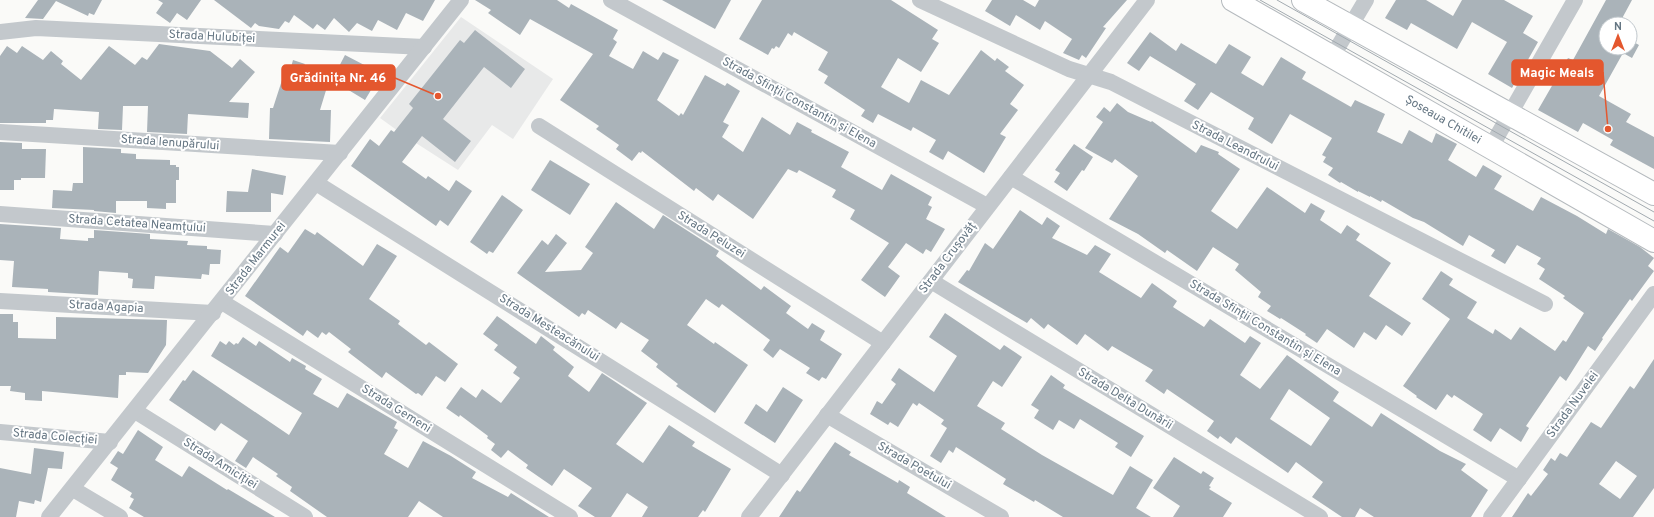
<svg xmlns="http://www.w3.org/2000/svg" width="1654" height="517" font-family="Overpass,sans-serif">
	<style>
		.built { fill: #e8e9e9 }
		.building { fill: #aab3b9; fill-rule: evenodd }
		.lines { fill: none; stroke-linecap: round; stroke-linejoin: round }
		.primary-casing { stroke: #b5babe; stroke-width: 24 }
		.minor { stroke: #c3c8cc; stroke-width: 16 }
		.primary { stroke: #fff; stroke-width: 22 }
		.tram { stroke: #a2aab0; stroke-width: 1 }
		.labels { text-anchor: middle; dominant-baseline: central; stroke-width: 4; stroke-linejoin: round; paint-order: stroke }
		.street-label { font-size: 12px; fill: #657683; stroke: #fff }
		.leader { fill: none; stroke: #e4572e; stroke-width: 1.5 }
		.callout-dot { fill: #e4572e; stroke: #fff; stroke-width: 1.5 }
		.callout { fill: #e4572e; stroke: #e4572e; stroke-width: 1.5 }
		.callout-label { font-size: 13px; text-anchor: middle; font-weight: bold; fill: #fff }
	</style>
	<rect width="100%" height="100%" fill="#fafaf8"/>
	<polygon class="built" points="461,17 553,79 513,139 492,125 458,170 405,136 380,118"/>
	<g class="building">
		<polygon points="38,0 102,0 94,15 89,13 88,16 56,1 43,19 25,18"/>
		<polygon points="158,0 201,0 187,20 177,13 170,23 156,13 163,3"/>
		<polygon points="214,0 435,0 423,21 406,13 397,30 378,20 372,31 357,23 349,32 334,18 325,30 317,24 313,29 294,15 289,23 285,21 279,29 259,26 255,23 251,28"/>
		<polygon points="475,0 557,0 569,8 571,4 618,30 613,39 617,42 609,56 633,69 643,51 658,60 663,52 679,60 657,100 679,116 681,113 683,115 705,75 725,86 727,83 740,91 723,122 729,125 722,137 743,152 762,117 790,135 797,122 812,130 811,132 849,152 841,167 882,190 891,174 932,197 928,205 932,207 926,219 945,229 931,252 926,249 923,254 906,243 888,267 900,276 885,297 861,280 889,243 850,219 855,210 832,197 836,190 799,170 797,173 788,169 753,219 718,194 713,201 696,188 694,191 642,151 641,153 639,152 632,161 616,149 619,145 596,129 599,126 560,100 593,54 530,19 520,35 488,13 491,10"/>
		<polygon points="662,0 731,0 715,29"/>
		<polygon points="762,0 891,0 938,30 932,39 939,43 921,72 898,58 881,87 909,103 921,80 949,95 981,50 995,61 997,58 1009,67 1005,71 1024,85 1010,104 1018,110 1000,134 1006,137 984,173 948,151 943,160 929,152 936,140 913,127 911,131 878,114 873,123 861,116 865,110 824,83 828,76 818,70 828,52 794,32 792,36 788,33 779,48 776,46 774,49 772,48 768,55 739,39"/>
		<polygon points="992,0 1023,0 1035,7 1039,0 1127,0 1103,27 1106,28 1086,58 1082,55 1079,60 1063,53 1072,39 1045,21 1040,30 1016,15 1010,26 985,11"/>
		<polygon points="1396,0 1426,0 1453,16 1462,0 1504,0 1533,16 1523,33 1538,42 1512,88 1488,74 1507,42 1472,22 1457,49 1411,23 1407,30 1385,18"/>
		<polygon points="1606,0 1632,0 1619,24 1602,24 1606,27 1606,48 1630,48 1630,40 1639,45 1632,58 1623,53 1599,96 1631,114 1626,122 1654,137 1654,169 1610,145 1613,140 1583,123 1578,132 1538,110 1568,58 1573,60"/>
		<polygon points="475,30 525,69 511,88 484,67 443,119 471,141 455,162 422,136 402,162 426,179 428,176 449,191 456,180 472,191 448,226 440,220 436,226 351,166 370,139 379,146 391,130 394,132 413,108 409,104 460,40 464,43"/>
		<polygon points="1150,32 1176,51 1181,43 1216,64 1229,44 1251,57 1241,73 1263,86 1281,57 1306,72 1302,79 1351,107 1355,100 1385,114 1377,132 1402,144 1409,130 1432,143 1436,133 1457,144 1448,160 1476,177 1483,165 1502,176 1494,189 1533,211 1541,197 1577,216 1606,234 1608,229 1640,247 1654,258 1648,266 1654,271 1632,301 1630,299 1602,338 1603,339 1595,351 1588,346 1566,381 1560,376 1526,426 1529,428 1521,442 1500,428 1491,442 1473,430 1483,414 1454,395 1452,398 1447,394 1436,410 1416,397 1417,396 1403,386 1450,319 1422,299 1441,271 1453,279 1449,285 1477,302 1467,318 1493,334 1495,329 1511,340 1520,327 1555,351 1563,340 1566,342 1584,313 1563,298 1565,296 1539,279 1545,269 1537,264 1541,258 1517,245 1505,264 1491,256 1495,250 1469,235 1463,246 1424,222 1413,218 1382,200 1381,202 1370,196 1370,197 1358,191 1358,192 1341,182 1340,183 1328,175 1333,168 1323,162 1326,157 1322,155 1332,138 1290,114 1272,144 1248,129 1254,118 1211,92 1198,110 1184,101 1196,84 1150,56 1139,71 1127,63"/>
		<polygon points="159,44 210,51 232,68 240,59 255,72 229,102 249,103 248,118 188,114 187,134 147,132 148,106 123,106 122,130 98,129 99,112 54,109 53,120 46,120 46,123 0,123 0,56 7,46 17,53 22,46 43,60 51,51 63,61 61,64 81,80 109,46 135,65 142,57 147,60"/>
		<polygon points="345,55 370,68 364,79 374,85 365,100 332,80"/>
		<polygon points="293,60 305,64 304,66 331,74 320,110 331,110 330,142 269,139 270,108 273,108 283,77 288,78"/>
		<polygon points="1117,103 1128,112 1151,122 1152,121 1196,153 1201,145 1219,152 1218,154 1240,169 1211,211 1237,229 1267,187 1305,213 1311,203 1325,211 1320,220 1341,234 1347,225 1360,234 1356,240 1391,263 1369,296 1411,323 1402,336 1386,325 1376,340 1364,332 1354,348 1327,329 1317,343 1305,335 1306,334 1281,318 1280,319 1267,311 1271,306 1258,297 1261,292 1235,270 1239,264 1213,247 1197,271 1167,250 1165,253 1138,234 1109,219 1138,176 1115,159 1112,163 1085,148 1103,122 1096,117 1104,107 1110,112"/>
		<polygon points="0,142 22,143 22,149 46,149 45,178 21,178 21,180 14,180 14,190 0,190"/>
		<polygon points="1074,144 1093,157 1084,171 1082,170 1067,191 1054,182 1060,173 1055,170"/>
		<polygon points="83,147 121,149 121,153 136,154 136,159 170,160 170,165 176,165 176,167 179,167 179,180 176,180 176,203 166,203 166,209 147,208 147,201 116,201 116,213 94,211 94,210 52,208 53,190 72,191 73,183 83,183"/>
		<polygon points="550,160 590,184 570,215 531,190"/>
		<polygon points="252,169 286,176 283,195 271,193 271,212 226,212 227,191 248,192"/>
		<polygon points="502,195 523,210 493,253 489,251 487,254 470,242"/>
		<polygon points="616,202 654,229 663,215 719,251 716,256 761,290 764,286 791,306 786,313 808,329 812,323 825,331 820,340 842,354 826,379 822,377 819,381 806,373 810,368 780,349 773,358 763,350 770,340 722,304 719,308 706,299 687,325 714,344 715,342 748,365 715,413 676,386 678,384 656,367 658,364 641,351 649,340 621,322 616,329 588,310 585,315 582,313 579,317 517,273 542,240 548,245 556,234 567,243 545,272 581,270 593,253 585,247"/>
		<path d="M1020,210L1042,225L1047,217L1060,226L1052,238L1087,255L1095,245L1111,254L1099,272L1141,298L1152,283L1177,301L1173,307L1204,327L1210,319L1245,343L1250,336L1261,343L1240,375L1260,389L1287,355L1339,392L1333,401L1372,427L1381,413L1440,451L1466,464L1461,470L1488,490L1471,517H1374L1360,508L1355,517H1342L1312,497L1323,482L1296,462L1288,473L1236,437L1231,444L1220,436L1218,439L1207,431L1214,421L1167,389L1164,394L1145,381L1153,370L1112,346L1108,351L1085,334L1077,345L1048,324L1044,329L1031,318L1027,323L958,282L967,270L969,271L985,243L993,249ZM1289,389L1330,418L1311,446L1270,419Z"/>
		<polygon points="0,224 61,228 60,239 88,241 88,238 94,238 94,230 150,234 150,239 188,241 187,245 207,246 207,249 221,250 220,264 210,264 209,275 202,274 201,279 155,276 154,289 132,288 133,279 128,278 128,273 99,271 98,295 48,292 48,289 12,287 14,261 0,260"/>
		<polygon points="305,229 315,235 317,232 363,266 377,244 397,256 369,299 400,321 398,324 426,345 429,342 458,364 445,382 436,376 422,396 418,393 416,394 386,372 382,378 348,352 351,349 329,332 326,335 322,332 318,338 307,330 303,336 245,296 280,247 288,253"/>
		<polygon points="945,313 1000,350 1004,345 1022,357 1002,387 993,381 977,406 1005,423 1001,429 1042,455 1113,495 1130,466 1153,480 1136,508 1151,517 1063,517 1035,500 1034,502 1003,484 1006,479 956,447 953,453 949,450 941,463 930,456 947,428 941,424 944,420 919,403 917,406 913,403 898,427 890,422 888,425 870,414 877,401 882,404 896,384 891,380 899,368 934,392 957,356 929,337"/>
		<polygon points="0,314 13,314 13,322 18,322 18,338 56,339 56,317 167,320 166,345 148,373 126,372 126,375 119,375 118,398 42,391 42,401 25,400 25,393 10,391 11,386 0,386"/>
		<polygon points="497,316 536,344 541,336 555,347 553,350 574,367 568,376 589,392 602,373 647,403 616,444 643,463 669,425 695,442 692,446 731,469 705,512 703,510 698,517 642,517 648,507 627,493 611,517 595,517 578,506 592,488 564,469 552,486 526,468 528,465 508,450 501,458 491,450 495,444 487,438 488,436 460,415 459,417 446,408 461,387 476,398 482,389 501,403 520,378 513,373 517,367 494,350 498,345 483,334"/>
		<polygon points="243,337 256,346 259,341 290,362 292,358 306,366 305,369 322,379 313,394 338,408 347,393 397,422 394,428 398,430 384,454 408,468 423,441 451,456 476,472 472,478 508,497 511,493 549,517 443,517 419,501 408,517 327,517 290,491 292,487 276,476 278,474 253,457 246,468 235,461 248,441 221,423 215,431 169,400 183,380 185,381 193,370 289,435 302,413 211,356 220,341 226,345 229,341 234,345 236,343 238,344"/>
		<path d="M1654,359V488L1633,517H1512L1528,493L1531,496L1548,474L1543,470L1551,458L1555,461L1560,453L1567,457L1591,422L1601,428L1630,386L1634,389ZM1616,461L1637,476L1620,499L1599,484Z"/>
		<polygon points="1051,375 1065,385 1063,388 1144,436 1131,457 1115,447 1118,443 1080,419 1074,429 1059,420 1053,430 1034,418 1039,410 1031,405"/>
		<polygon points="783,387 803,400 775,443 744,423 756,404 767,412"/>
		<polygon points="138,430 163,447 155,460 182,477 189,466 227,490 228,489 275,517 144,517 129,508 134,499 130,497 132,493 111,480 118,468 110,463 118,451 123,454"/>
		<polygon points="835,442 851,452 849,455 898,483 899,480 910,487 907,493 946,517 779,517 797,490 800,492"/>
		<polygon points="34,448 64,452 62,469 48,468 41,502 35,500 34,504 19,501 16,517 0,517 0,468 31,474"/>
		<polygon points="1174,457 1201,474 1203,471 1214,478 1209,486 1211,487 1209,489 1232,503 1223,517 1173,517 1180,506 1153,488"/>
	</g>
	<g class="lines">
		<defs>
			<g id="primary">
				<path id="s1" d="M1233,0L1654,241"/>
				<polyline points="1303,0 1654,194"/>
			</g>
		</defs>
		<use href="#primary" class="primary-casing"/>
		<g class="minor">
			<polyline points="611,0 987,206"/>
			<polyline points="920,0 1069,69 1111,82 1545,304"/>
			<polyline points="0,32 36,28 424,47"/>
			<polyline points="1332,57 1366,0"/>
			<polyline points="539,126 883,343"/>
			<polyline points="0,132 340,153"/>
			<polyline points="1491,147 1575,0"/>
			<polyline points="1011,177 1519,479"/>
			<polyline points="316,183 782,475"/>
			<polyline points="0,214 275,234"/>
			<polyline points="931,281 1320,517"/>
			<polyline points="0,301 213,313"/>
			<polyline points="222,302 570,517"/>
			<polyline points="135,411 305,517"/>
			<polyline points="827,415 1001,517"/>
			<polyline points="0,432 110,442"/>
			<polyline points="73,489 120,517"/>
			<polyline points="49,517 461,0"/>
			<polyline points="749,517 1147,0"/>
			<polyline points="1491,517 1654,294"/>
		</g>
		<use href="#primary" class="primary"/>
		<g class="tram">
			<polyline points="1260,0 1654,221"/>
			<polyline points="1277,0 1654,212"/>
		</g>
	</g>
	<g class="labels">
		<g class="street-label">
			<text transform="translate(212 37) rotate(3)">Strada Hulubiței</text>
			<text transform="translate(799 103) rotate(29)">Strada Sfinții Constantin și Elena</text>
			<text stroke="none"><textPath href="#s1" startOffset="242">Șoseaua Chitilei</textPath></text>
			<text transform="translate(170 143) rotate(4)">Strada Ienupărului</text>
			<text transform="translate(1235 146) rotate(27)">Strada Leandrului</text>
			<text transform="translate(137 224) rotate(4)">Strada Cetatea Neamțului</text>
			<text transform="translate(711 235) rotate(32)">Strada Peluzei</text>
			<text transform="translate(948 258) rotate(-53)">Strada Crușovăț</text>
			<text transform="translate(256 259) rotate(-52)">Strada Marmurei</text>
			<text transform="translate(106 307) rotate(3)">Strada Agapia</text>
			<text transform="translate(549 328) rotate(32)">Strada Mesteacănului</text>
			<text transform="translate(1265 328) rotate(31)">Strada Sfinții Constantin și Elena</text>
			<text transform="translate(1125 399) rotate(31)">Strada Delta Dunării</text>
			<text transform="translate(1573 405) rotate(-54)">Strada Nuvelei</text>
			<text transform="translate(396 409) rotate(32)">Strada Gemeni</text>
			<text transform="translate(55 437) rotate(5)">Strada Colecției</text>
			<text transform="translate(220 464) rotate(32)">Strada Amiciției</text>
			<text transform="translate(914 466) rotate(30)">Strada Poetului</text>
		</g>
	</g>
	<path class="leader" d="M1608 129L1603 72M438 96L395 78"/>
	<g class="callout-dot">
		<circle cx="1608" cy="129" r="4"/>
		<circle cx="438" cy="96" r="4"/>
	</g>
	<g class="callout">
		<rect x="1512" y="60" width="91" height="25" rx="4"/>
		<rect x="282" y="65" width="113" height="25" rx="4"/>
	</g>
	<g class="callout-label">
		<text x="1557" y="77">Magic Meals</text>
		<text x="338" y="82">Grădinița Nr. 46</text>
	</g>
	<g transform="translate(1618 36)"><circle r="19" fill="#ffffff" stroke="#c1c8cd"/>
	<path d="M0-3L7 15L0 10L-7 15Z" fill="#e4572e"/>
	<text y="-6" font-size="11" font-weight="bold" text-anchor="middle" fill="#657683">N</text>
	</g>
</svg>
